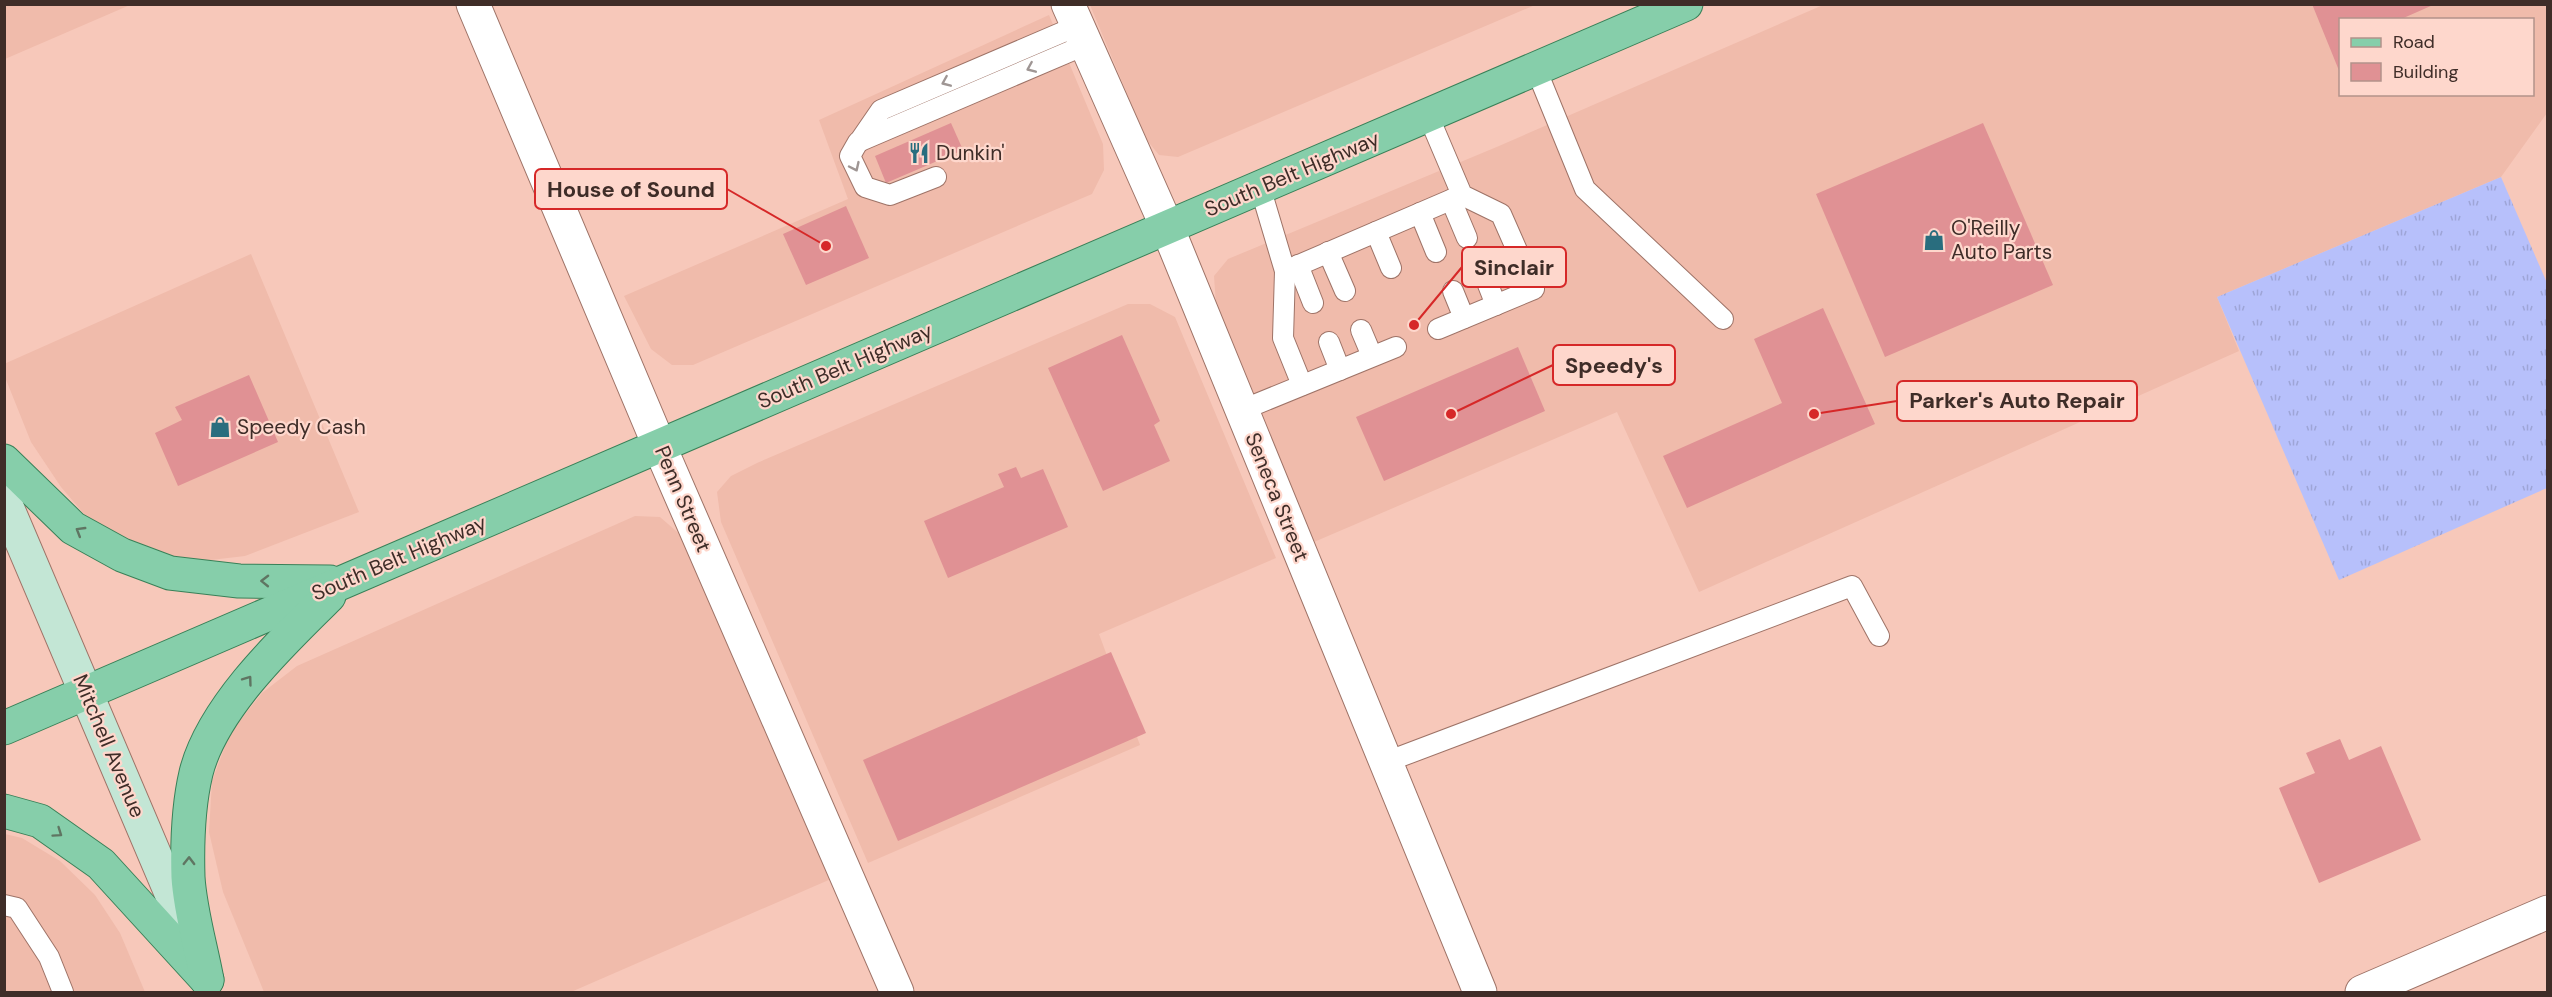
<svg xmlns="http://www.w3.org/2000/svg" width="2552" height="997" font-family="'DM Sans',sans-serif">
	<style>
		.built { fill: #f0bbab; fill-rule: evenodd }
		.grass { fill: url(#grass-tufts) }
		.building { fill: #e09194 }
		.lines { fill: none; stroke-linecap: round; stroke-linejoin: round }
		.lane-casing { stroke: #9e7367; stroke-width: 22 }
		.street-casing { stroke: #9e7367; stroke-width: 35 }
		.secondary-casing { stroke: #9e7367; stroke-width: 35 }
		.primary-casing { stroke: #398058; stroke-width: 35 }
		.lane { stroke: #fff; stroke-width: 20 }
		.street { stroke: #fff; stroke-width: 33 }
		.secondary { stroke: #c3e6d5; stroke-width: 33 }
		.primary { stroke: #86ceaa; stroke-width: 33 }
		.oneway { stroke: #9f9694 }
		.oneway2 { stroke: #5f7562 }
		.labels { text-anchor: middle; dominant-baseline: central; stroke-width: 4.5; stroke-linejoin: round; paint-order: stroke }
		.poi-label { font-size: 21px; fill: #3f2d28; stroke: #fed7cc; text-anchor: start }
		.street-label { font-size: 21px; fill: #3f2d28; stroke: #fed7cc }
		.leader { fill: none; stroke: #d62828; stroke-width: 2 }
		.callout-dot { fill: #d62828; stroke: #fed7cc; stroke-width: 2 }
		.callout { fill: #fed7cc; stroke: #d62828; stroke-width: 2 }
		.callout-label { font-size: 22px; text-anchor: middle; font-weight: bold; fill: #3f2d28 }
	</style>
	<defs>
		<pattern id="grass-tufts" width="24" height="20" patternUnits="userSpaceOnUse" patternTransform="scale(1.5)"><rect width="24" height="20" fill="#b7c0fb"/><path d="M3 7l-1-3M5 7V3M7 7l1-3M15 17l-1-3M17 17v-4M19 17l1-3" fill="none" stroke="#9ea5d7"/></pattern>
	</defs>
	<rect width="100%" height="100%" fill="#f7c8ba"/>
	<g class="built">
		<polygon points="5,4 130,4 130,5 5,59"/>
		<polygon points="1090,5 1535,5 1178,157 1159,155 1146,139"/>
		<path d="M1823,5H2547V113L2501,177L2217,297L2239,351L1699,592L1617,412L1314,542L1216,305L1214,276L1228,259L1499,146ZM2340,20H2532V94H2340Z"/>
		<polygon points="1049,15 1103,144 1104,170 1092,194 693,365 672,365 651,349 624,296 848,199 819,120"/>
		<polygon points="251,254 359,512 245,556 202,561 159,555 113,533 85,515 61,487 31,442 5,377 4,364"/>
		<polygon points="1128,304 1150,304 1175,317 1276,558 1099,634 1140,745 868,863 721,522 717,492 731,476 757,463"/>
		<polygon points="635,516 660,517 683,537 831,879 571,992 264,992 223,892 209,832 212,781 230,733 262,693 297,666"/>
		<polygon points="5,834 22,838 60,861 95,895 120,933 145,992 5,992"/>
	</g>
	<polygon class="grass" points="2501,177 2547,283 2547,488 2339,580 2217,297"/>
	<g class="building">
		<polygon points="2312,4 2433,4 2433,5 2399,20 2340,20 2340,73"/>
		<polygon points="951,123 963,150 886,183 875,156"/>
		<polygon points="1983,123 2053,285 1885,357 1816,194"/>
		<polygon points="846,206 869,258 806,285 783,234"/>
		<polygon points="1823,308 1875,424 1687,508 1663,456 1782,403 1754,339"/>
		<polygon points="1122,335 1160,421 1154,425 1170,461 1103,491 1048,368"/>
		<polygon points="1518,347 1545,411 1384,481 1356,417"/>
		<polygon points="249,375 278,442 178,486 155,433 182,420 175,407"/>
		<polygon points="1016,467 1021,478 1043,469 1068,527 948,578 924,521 1004,487 998,474"/>
		<polygon points="1111,652 1146,733 898,841 863,760"/>
		<polygon points="2340,739 2349,760 2381,746 2421,840 2319,883 2279,788 2315,773 2306,753"/>
	</g>
	<g class="lines">
		<defs>
			<g id="lane">
				<polyline points="1536,69 1585,189 1723,319"/>
				<polyline points="1428,115 1462,195 1501,214 1534,289 1438,329"/>
				<polyline points="859,142 881,110 1077,26"/>
				<polyline points="936,177 890,195 865,187 850,156 858,142 1085,45"/>
				<polyline points="1260,187 1285,271"/>
				<polyline points="1451,200 1467,238"/>
				<polyline points="1420,213 1436,252"/>
				<polyline points="1376,232 1391,268"/>
				<polyline points="1328,252 1345,291"/>
				<polyline points="1298,265 1313,303"/>
				<polyline points="1485,277 1496,305"/>
				<polyline points="1453,291 1464,318"/>
				<polyline points="1361,330 1372,356"/>
				<polyline points="1329,342 1340,370"/>
				<polyline points="1302,385 1283,338 1285,271 1462,195"/>
				<polyline points="1242,410 1396,347"/>
				<polyline points="1386,762 1852,586 1879,636"/>
				<polyline points="4,905 17,908 49,957 63,992"/>
			</g>
			<g id="street">
				<polyline points="473,4 659,445 897,992"/>
				<polyline points="1068,4 1167,227 1480,992"/>
				<polyline points="2362,992 2548,912"/>
			</g>
			<polyline id="secondary" points="4,500 191,940"/>
			<g id="primary">
				<polyline points="4,461 73,528 122,555 170,573 239,581 330,582"/>
				<polyline points="4,728 1686,4"/>
				<polyline points="4,811 40,821 101,864 207,980"/>
				<path d="M207,980C201,947 190,911 188,877C187,843 188,807 196,773C212,708 283,641 329,596"/>
			</g>
		</defs>
		<use href="#lane" class="lane-casing"/>
		<use href="#street" class="street-casing"/>
		<use href="#secondary" class="secondary-casing"/>
		<use href="#primary" class="primary-casing"/>
		<use href="#lane" class="lane"/>
		<use href="#street" class="street"/>
		<use href="#secondary" class="secondary"/>
		<use href="#primary" class="primary"/>
	</g>
	<defs><path id="oneway-chevron" d="M-2-3.5L2.5 0L-2 3.5" fill="none" stroke-width="1.6" stroke-linecap="round" stroke-linejoin="round" transform="scale(1.5)"/></defs>
	<g class="oneway">
		<use href="#oneway-chevron" transform="translate(1031 68) rotate(157)"/>
		<use href="#oneway-chevron" transform="translate(946 82) rotate(157)"/>
		<use href="#oneway-chevron" transform="translate(855 167) rotate(65)"/>
	</g>
	<g class="oneway2">
		<use href="#oneway-chevron" transform="translate(80 531) rotate(-149)"/>
		<use href="#oneway-chevron" transform="translate(265 581) rotate(-179)"/>
		<use href="#oneway-chevron" transform="translate(248 680) rotate(-54)"/>
		<use href="#oneway-chevron" transform="translate(58 833) rotate(35)"/>
		<use href="#oneway-chevron" transform="translate(189 861) rotate(-89)"/>
	</g>
	<defs>
		<symbol id="restaurant-bare" viewBox="-9 -9 18 18"><path d="M-5-6h1v4h1v-4h1v4h1v-4h1v5L-1.5 .5V6h-2V.5L-5-1ZM5-6V6H3V1.5H1.5Q1.5-4 5-6Z" fill="#296d7e" stroke="#fed7cc" stroke-width="2.5" paint-order="stroke"/></symbol>
		<symbol id="shop-bare" viewBox="-9 -9 18 18"><path d="M-5-2.5h2.3a2.7 3.5 0 0 1 5.4 0H5L5.5 6h-11ZM-1.5-2.5h3a1.5 2.3 0 0 0-3 0Z" fill="#296d7e" stroke="#fed7cc" stroke-width="2.5" paint-order="stroke"/></symbol>
	</defs>
	<g fill-rule="evenodd">
		<use href="#restaurant-bare" x="904" y="138" width="30" height="30"/>
		<use href="#shop-bare" x="1919" y="225" width="30" height="30"/>
		<use href="#shop-bare" x="205" y="412" width="30" height="30"/>
	</g>
	<g class="labels">
		<g class="poi-label">
			<text x="936" y="153">Dunkin'</text>
			<text x="1951" y="228">O'Reilly<tspan x="1951" dy="24">Auto Parts</tspan></text>
			<text x="237" y="427">Speedy Cash</text>
		</g>
		<g class="street-label">
			<text transform="translate(1292 174) rotate(-23)">South Belt Highway</text>
			<text transform="translate(845 366) rotate(-23)">South Belt Highway</text>
			<text transform="translate(1277 497) rotate(68)">Seneca Street</text>
			<text transform="translate(683 499) rotate(67)">Penn Street</text>
			<text transform="translate(399 558) rotate(-23)">South Belt Highway</text>
			<text transform="translate(109 746) rotate(67)">Mitchell Avenue</text>
		</g>
	</g>
	<path class="leader" d="M826 246L727 189M1414 325L1462 267M1451 414L1553 365M1814 414L1897 401"/>
	<g class="callout-dot">
		<circle cx="826" cy="246" r="6"/>
		<circle cx="1414" cy="325" r="6"/>
		<circle cx="1451" cy="414" r="6"/>
		<circle cx="1814" cy="414" r="6"/>
	</g>
	<g class="callout">
		<rect x="535" y="169" width="192" height="40" rx="6"/>
		<rect x="1462" y="247" width="104" height="40" rx="6"/>
		<rect x="1553" y="345" width="122" height="40" rx="6"/>
		<rect x="1897" y="381" width="240" height="40" rx="6"/>
	</g>
	<g class="callout-label">
		<text x="631" y="197">House of Sound</text>
		<text x="1514" y="275">Sinclair</text>
		<text x="1614" y="373">Speedy's</text>
		<text x="2017" y="408">Parker's Auto Repair</text>
	</g>
	<rect width="2552" height="997" fill="none" stroke="#3f2d28" stroke-width="12"/>
	<rect x="2339" y="18" width="195" height="78" fill="#fed7cc" stroke="#b2938a" stroke-width="1.5"/>
	<rect x="2351" y="38" width="30" height="9" fill="#86ceaa" stroke="#b2938a" stroke-width="1.5"/>
	<text x="2393" y="48" font-size="18" fill="#3f2d28">Road</text>
	<rect x="2351" y="63" width="30" height="18" fill="#e09194" stroke="#b2938a" stroke-width="1.5"/>
	<text x="2393" y="78" font-size="18" fill="#3f2d28">Building</text>
</svg>
